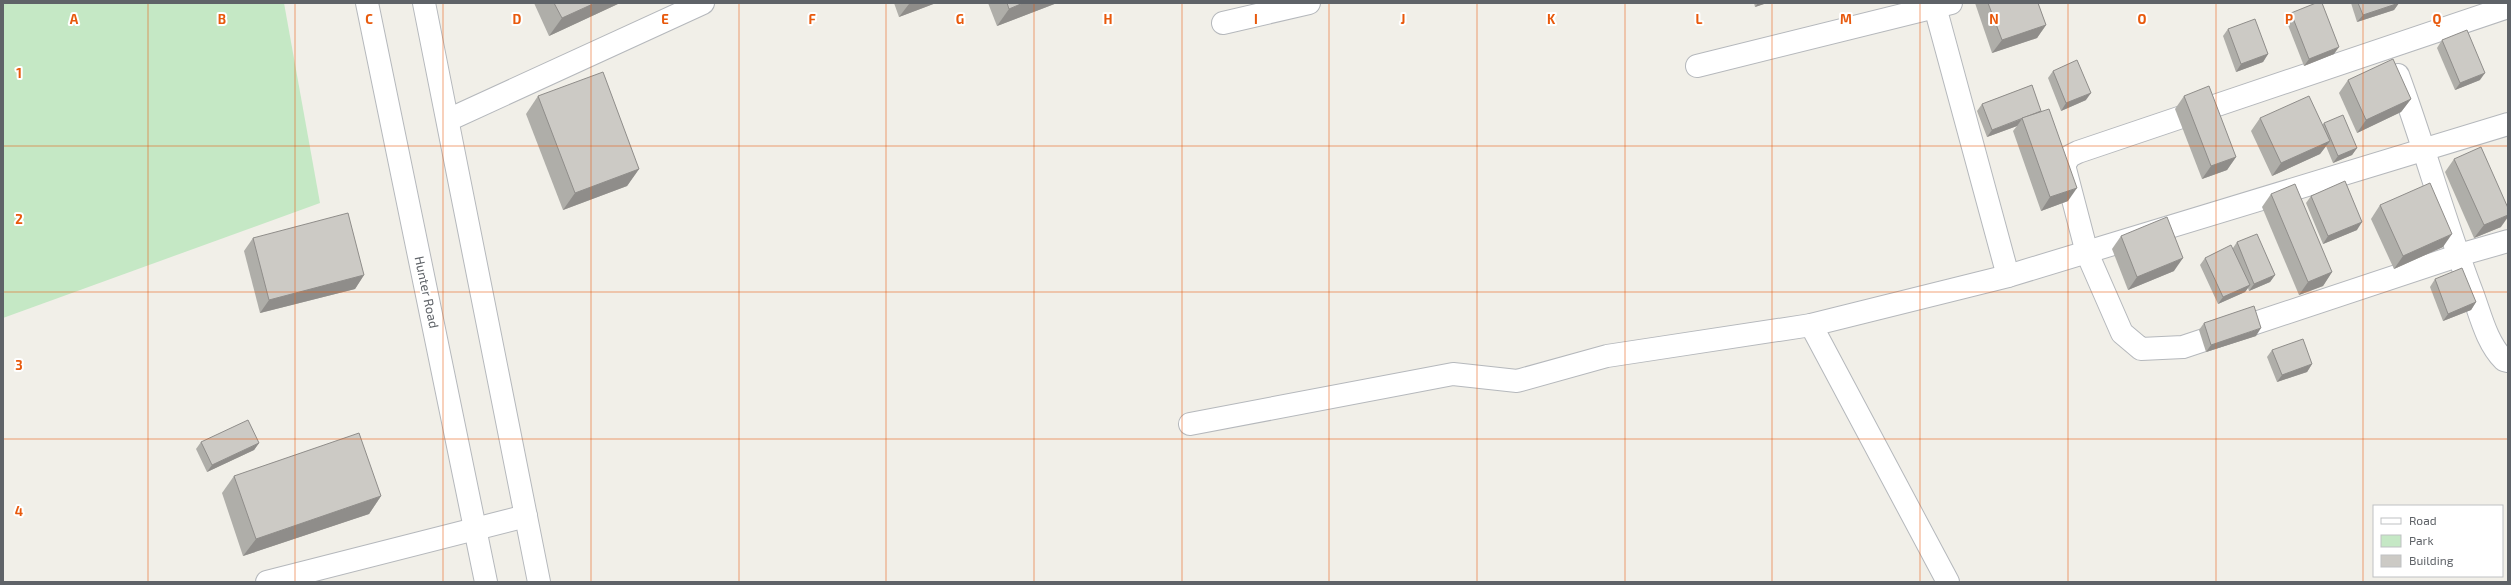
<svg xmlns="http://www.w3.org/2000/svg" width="2511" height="585" font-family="'Exo 2',sans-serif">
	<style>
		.green { fill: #c5e8c5 }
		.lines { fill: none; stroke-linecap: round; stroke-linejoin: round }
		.minor-casing { stroke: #b5b8bc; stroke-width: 24 }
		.minor { stroke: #fff; stroke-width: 22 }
		.wall { fill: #afaea9 }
		.shaded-wall { fill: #8f8d8a }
		.building { fill: #cccac5; stroke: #8f8d8a }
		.grid { fill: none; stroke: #e8590c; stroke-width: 1; stroke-opacity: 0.55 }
		.labels { text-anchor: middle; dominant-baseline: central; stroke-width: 4; stroke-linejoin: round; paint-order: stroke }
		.street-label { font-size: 13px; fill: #5f6368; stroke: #fff }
		.grid-label { font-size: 13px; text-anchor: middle; font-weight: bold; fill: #e8590c; stroke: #fff; stroke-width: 4; stroke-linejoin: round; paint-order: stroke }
	</style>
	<rect width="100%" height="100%" fill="#f1efe8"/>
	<polygon class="green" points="3,3 284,3 320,203 3,318"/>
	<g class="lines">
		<defs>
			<g id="minor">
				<polyline points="367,3 486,582"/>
				<polyline points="424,3 539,582"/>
				<polyline points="1934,3 2008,276"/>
				<polyline points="2508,7 2078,152 2070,156 2064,165 2087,253 2122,333 2141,349 2183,347 2466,253 2508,241"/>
				<polyline points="1223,23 1309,3"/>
				<polyline points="1697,66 1951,3"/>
				<path d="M2398,75C2425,148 2445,223 2473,295C2481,317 2487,343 2504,360L2508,361"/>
				<polyline points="448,120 703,3"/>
				<polyline points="1811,325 1948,582"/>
				<polyline points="1190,424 1453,374 1517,381 1607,356 1811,325 2008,276 2508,124"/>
				<polyline points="267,582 526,516"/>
			</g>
		</defs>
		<use href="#minor" class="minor-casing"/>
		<use href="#minor" class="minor"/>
	</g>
	<g class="wall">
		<polygon points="534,3 620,3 549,36"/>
		<polygon points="894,3 936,3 899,17"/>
		<polygon points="988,3 1057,3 997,26"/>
		<polygon points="1754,3 1767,3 1755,7"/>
		<polygon points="1975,3 2038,3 2046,25 2037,38 1992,53"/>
		<polygon points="2351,3 2399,3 2394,10 2357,22"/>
		<polygon points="2291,13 2334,54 2304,66 2286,20"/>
		<polygon points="2228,29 2268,54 2263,62 2236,72 2223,36"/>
		<polygon points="2442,40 2480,80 2455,90 2437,48"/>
		<polygon points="2053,71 2086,100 2061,111 2048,78"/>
		<polygon points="2348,80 2411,99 2401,112 2357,133 2339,93"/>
		<polygon points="2032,85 2068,201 2041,211 2013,131 2017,126 1987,137 1977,111 1982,104"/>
		<polygon points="538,96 639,169 627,186 563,210 526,114"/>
		<polygon points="2184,96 2236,157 2227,170 2202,179 2175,109"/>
		<polygon points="2260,118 2322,125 2324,123 2357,148 2352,155 2333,163 2326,146 2320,154 2272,176 2251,131"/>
		<polygon points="2454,159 2501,227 2474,238 2445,172"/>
		<polygon points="2271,194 2332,272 2323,286 2299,295 2262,207"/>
		<polygon points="2311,196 2357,230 2323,244 2306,203"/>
		<polygon points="2380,205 2443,247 2394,269 2371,219"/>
		<polygon points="2121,236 2174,271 2128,290 2112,249"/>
		<polygon points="253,238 364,275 355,289 260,313 244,251"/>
		<polygon points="2237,242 2275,275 2270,282 2249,291 2248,288 2245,292 2218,304 2200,265 2205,258 2233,248"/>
		<polygon points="2435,279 2476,302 2471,310 2443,321 2430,287"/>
		<polygon points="2204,323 2256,336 2206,352 2199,330"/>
		<polygon points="2272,350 2312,364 2307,372 2277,382 2267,357"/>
		<polygon points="201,442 259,443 254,450 207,472 196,449"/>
		<polygon points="234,476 381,496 369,514 243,556 222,493"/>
	</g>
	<g class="shaded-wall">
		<polygon points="595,3 620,3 549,36 562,18"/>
		<polygon points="911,3 936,3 899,17 909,4"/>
		<polygon points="1023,3 1057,3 997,26 1009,9"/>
		<polygon points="1758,3 1767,3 1755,7"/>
		<polygon points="2399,3 2394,10 2357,22 2363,15"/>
		<polygon points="2046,25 2037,38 1992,53 2002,40"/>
		<polygon points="2339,47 2334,54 2304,66 2309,59"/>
		<polygon points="2268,54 2263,62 2236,72 2241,64"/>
		<polygon points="2485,73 2480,80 2455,90 2460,83"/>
		<polygon points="2091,93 2086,100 2061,111 2066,103"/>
		<polygon points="2411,99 2401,112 2357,133 2366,120"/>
		<polygon points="2022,119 2017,126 1987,137 1992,130"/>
		<polygon points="2330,141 2320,154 2272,176 2281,163"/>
		<polygon points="2357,148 2352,155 2333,163 2338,156"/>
		<polygon points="2236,157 2227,170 2202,179 2211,166"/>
		<polygon points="639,169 627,186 563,210 575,193"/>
		<polygon points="2077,188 2068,201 2041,211 2050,197"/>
		<polygon points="2508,215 2508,217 2501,227 2474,238 2484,225"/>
		<polygon points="2362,222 2357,230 2323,244 2328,236"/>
		<polygon points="2452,234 2443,247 2394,269 2403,256"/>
		<polygon points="2183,258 2174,271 2128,290 2137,277"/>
		<polygon points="2332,272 2323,286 2299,295 2308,282"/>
		<polygon points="364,275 355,289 260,313 269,300"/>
		<polygon points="2275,275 2270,282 2249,291 2254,284"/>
		<polygon points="2250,285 2245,292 2218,304 2223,297"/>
		<polygon points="2476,302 2471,310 2443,321 2448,314"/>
		<polygon points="2261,328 2256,336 2206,352 2211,345"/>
		<polygon points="2312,364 2307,372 2277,382 2282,375"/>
		<polygon points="259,443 254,450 207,472 212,465"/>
		<polygon points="381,496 369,514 243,556 256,539"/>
	</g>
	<g class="building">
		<polygon points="554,3 595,3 562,18"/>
		<polygon points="1007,3 1023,3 1009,9"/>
		<polygon points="1988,3 2038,3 2046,25 2002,40"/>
		<polygon points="2316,3 2322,3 2339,47 2309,59 2291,13"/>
		<polygon points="2358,3 2399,3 2363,15"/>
		<polygon points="2255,19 2268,54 2241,64 2228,29"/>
		<polygon points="2467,30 2485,73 2460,83 2442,40"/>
		<polygon points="2393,59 2411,99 2366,120 2348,80"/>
		<polygon points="2077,60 2091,93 2066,103 2053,71"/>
		<polygon points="603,72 639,169 575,193 538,96"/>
		<polygon points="2032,85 2041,111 1992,130 1982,104"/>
		<polygon points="2209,86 2236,157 2211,166 2184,96"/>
		<polygon points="2309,96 2330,141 2281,163 2260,118"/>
		<polygon points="2049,109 2077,188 2050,197 2022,118"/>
		<polygon points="2343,115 2357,148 2338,156 2324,123"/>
		<polygon points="2481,147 2508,208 2508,215 2484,225 2454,159"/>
		<polygon points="2345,181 2362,222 2328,236 2311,196"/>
		<polygon points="2430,183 2452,234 2403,256 2380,205"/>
		<polygon points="2295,184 2332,272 2308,282 2271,194"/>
		<polygon points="348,213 364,275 269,300 253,238"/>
		<polygon points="2167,217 2183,258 2137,277 2121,236"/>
		<polygon points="2257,234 2275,275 2254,284 2237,242"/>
		<polygon points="2231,245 2250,285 2223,297 2205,258"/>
		<polygon points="2462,268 2476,302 2448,314 2435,279"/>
		<polygon points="2254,306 2261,328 2211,345 2204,323"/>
		<polygon points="2303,339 2312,364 2282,375 2272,350"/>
		<polygon points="248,420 259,443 212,465 201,442"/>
		<polygon points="359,433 381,496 256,539 234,476"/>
	</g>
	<path class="grid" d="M148,3V582M295,3V582M443,3V582M591,3V582M739,3V582M886,3V582M1034,3V582M1182,3V582M1329,3V582M1477,3V582M1625,3V582M1772,3V582M1920,3V582M2068,3V582M2216,3V582M2363,3V582M3,146H2508M3,292H2508M3,439H2508"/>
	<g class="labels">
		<g class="street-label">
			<text transform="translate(427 292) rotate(78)">Hunter Road</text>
		</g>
	</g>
	<g class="grid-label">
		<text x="74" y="24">A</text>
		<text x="222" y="24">B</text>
		<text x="369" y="24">C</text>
		<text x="517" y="24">D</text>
		<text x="665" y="24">E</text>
		<text x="812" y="24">F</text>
		<text x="960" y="24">G</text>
		<text x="1108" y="24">H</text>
		<text x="1256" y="24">I</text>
		<text x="1403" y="24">J</text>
		<text x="1551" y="24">K</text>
		<text x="1699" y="24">L</text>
		<text x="1846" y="24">M</text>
		<text x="1994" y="24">N</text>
		<text x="2142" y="24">O</text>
		<text x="2289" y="24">P</text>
		<text x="2437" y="24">Q</text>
		<text x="19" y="78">1</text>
		<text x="19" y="224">2</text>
		<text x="19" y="370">3</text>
		<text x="19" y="516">4</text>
	</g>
	<rect width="2511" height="585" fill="none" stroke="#5f6368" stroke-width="8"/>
	<rect x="2373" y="505" width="130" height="72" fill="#ffffff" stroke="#bfc1c3"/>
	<rect x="2381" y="518" width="20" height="6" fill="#ffffff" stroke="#bfc1c3"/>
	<text x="2409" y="525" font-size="12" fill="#5f6368">Road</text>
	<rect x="2381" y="535" width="20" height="12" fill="#c5e8c5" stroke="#bfc1c3"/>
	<text x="2409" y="545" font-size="12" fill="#5f6368">Park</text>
	<rect x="2381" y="555" width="20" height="12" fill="#cccac5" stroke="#bfc1c3"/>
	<text x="2409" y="565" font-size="12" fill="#5f6368">Building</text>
</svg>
